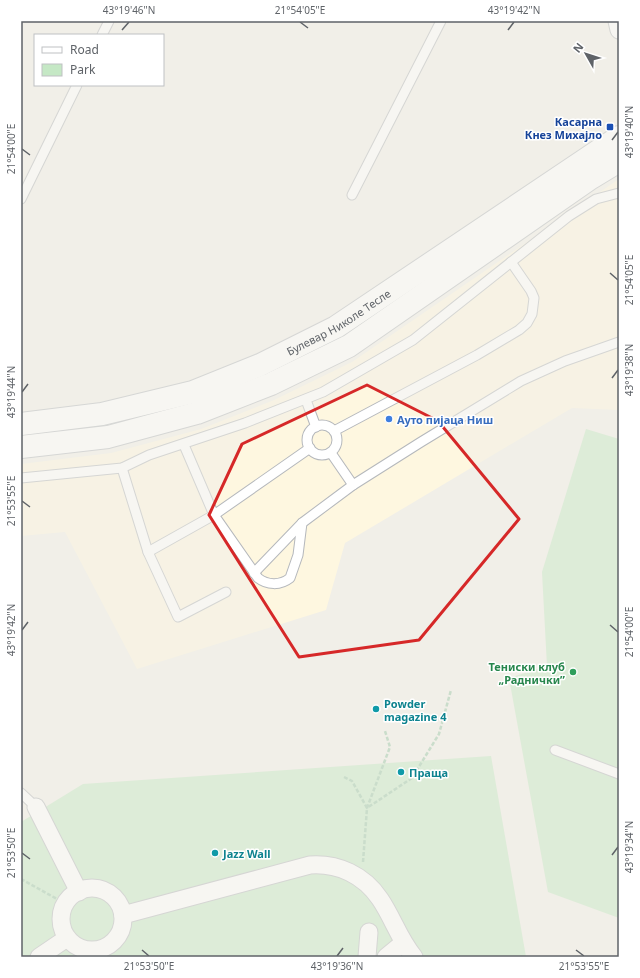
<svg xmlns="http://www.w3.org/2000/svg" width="640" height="978" font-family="'Noto Sans',sans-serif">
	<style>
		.commercial { fill: #fef7e0 }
		.green { fill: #c5e8c5 }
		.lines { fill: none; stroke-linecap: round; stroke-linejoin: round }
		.lane-casing { stroke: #b5b8bc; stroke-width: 11 }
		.street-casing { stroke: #b5b8bc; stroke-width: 19 }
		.secondary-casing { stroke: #b6babf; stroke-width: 24 }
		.path { stroke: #9cc7a9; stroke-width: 2.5; stroke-dasharray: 4 2; stroke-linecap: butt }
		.lane { stroke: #fff; stroke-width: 9 }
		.street { stroke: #fff; stroke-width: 17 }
		.secondary { stroke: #fff; stroke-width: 22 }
		.marked { fill: none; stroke: #d62828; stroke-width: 3; stroke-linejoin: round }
		.ticks { fill: none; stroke: #5f6368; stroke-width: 1.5 }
		.transit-dot { fill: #1a4fb4; stroke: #fff; stroke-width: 1.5 }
		.shop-dot { fill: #3f7fe0; stroke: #fff; stroke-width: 1.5 }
		.leisure-dot { fill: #2e9e5b; stroke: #fff; stroke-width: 1.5 }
		.culture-dot { fill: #0f9aa8; stroke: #fff; stroke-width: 1.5 }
		.labels { text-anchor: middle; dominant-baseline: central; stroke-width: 3; stroke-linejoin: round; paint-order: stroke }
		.transit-label { font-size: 11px; font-weight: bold; fill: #164399; stroke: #fff; text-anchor: end }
		.street-label { font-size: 11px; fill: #5f6368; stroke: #fff }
		.shop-label { font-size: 11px; font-weight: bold; fill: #366cbe; stroke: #fff; text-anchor: start }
		.leisure-label { font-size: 11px; font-weight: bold; fill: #27864d; stroke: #fff; text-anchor: end }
		.culture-label { font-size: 11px; font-weight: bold; fill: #0d838f; stroke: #fff; text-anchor: start }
		.neatline { fill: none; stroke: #5f6368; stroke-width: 1.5 }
		.ticks-label { font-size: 10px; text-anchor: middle; fill: #5f6368 }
	</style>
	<rect width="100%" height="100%" fill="#f1efe8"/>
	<polygon class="commercial" points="619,179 619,410 572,408 345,543 326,610 137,669 65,532 21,536 21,464 111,453 201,429 274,400 352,362"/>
	<g class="green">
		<polygon points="586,429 619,439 619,918 548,892 509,678 547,666 542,572"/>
		<polygon points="491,756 526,957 21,957 21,822 83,784"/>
	</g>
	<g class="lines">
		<defs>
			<g id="lane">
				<polyline points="102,35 109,21"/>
				<polyline points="352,195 441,21"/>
				<polyline points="21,199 77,85"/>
				<polyline points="306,400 316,427"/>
				<circle cx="322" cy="440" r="15"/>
				<polyline points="334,431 477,355 519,330 527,323 532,314 534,298 531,291 511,262"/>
				<path d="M184,445L214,515L258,578C267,585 280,586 290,578L298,555L302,523"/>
				<polyline points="331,453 353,485"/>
				<polyline points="122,468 148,552 178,617 226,592"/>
				<polyline points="21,478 122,468 149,455 245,423 323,392 413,340 569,216 596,199 619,193"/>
				<polyline points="148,552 214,515 310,448"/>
				<polyline points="254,573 302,523 353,485 421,442 521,381 565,361 619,342"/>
				<polyline points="555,750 619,774"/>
				<polyline points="21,793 36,807"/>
			</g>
			<g id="street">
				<polyline points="617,21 619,30"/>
				<polyline points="36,807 79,892"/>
				<circle cx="92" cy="919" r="31"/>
				<path d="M123,915L310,865C338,863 364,875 380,899C393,918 399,939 414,957"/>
				<polyline points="39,957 67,938"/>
				<polyline points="367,957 369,932"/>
				<polyline points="386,957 403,943"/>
			</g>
			<g id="secondary">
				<path id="s1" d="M21,424L102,414L193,392L260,365L336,327L619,137"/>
				<polyline points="21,447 108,437 197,413 271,384 349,346 591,178 619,161"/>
			</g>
		</defs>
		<use href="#lane" class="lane-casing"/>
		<use href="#street" class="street-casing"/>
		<use href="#secondary" class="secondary-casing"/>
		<g class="path">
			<polyline points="344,777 352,781 367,808 412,778 439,734 451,690"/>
			<polyline points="363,862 367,808 390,747 385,731"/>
			<polyline points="21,879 66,904"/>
		</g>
		<use href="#lane" class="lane"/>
		<use href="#street" class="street"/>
		<use href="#secondary" class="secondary"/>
	</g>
	<path d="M0 0H640V978H0ZM367,385L438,421L519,519L419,640L299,657L209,515L242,444Z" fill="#f1efe8" fill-opacity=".55" fill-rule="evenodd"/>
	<path class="marked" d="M367,385L438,421L519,519L419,640L299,657L209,515L242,444Z"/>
	<path class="ticks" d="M300,22L308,28M122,30L129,22M508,30L514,22M612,140L618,132M22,149L30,155M610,273L618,280M612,378L618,370M22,392L28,384M22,501L30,507M610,625L618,632M22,630L28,622M22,853L30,859M612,855L618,847M142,950L149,956M576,950L584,956M337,956L343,948"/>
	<rect class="transit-dot" x="606" y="123" width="8" height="8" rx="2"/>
	<circle class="shop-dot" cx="389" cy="419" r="4"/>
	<circle class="leisure-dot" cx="573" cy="672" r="4"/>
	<g class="culture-dot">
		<circle cx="376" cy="709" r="4"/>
		<circle cx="401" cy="772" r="4"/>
		<circle cx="215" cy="853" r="4"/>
	</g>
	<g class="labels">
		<g class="transit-label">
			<text x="602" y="121">Касарна<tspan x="602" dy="13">Кнез Михајло</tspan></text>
		</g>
		<g class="street-label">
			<text stroke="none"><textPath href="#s1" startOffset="337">Булевар Николе Тесле</textPath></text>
		</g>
		<g class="shop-label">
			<text x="397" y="419">Ауто пијаца Ниш</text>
		</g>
		<g class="leisure-label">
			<text x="565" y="666">Тениски клуб<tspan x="565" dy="13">„Раднички”</tspan></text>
		</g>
		<g class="culture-label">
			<text x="384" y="703">Powder<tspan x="384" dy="13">magazine 4</tspan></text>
			<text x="409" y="772">Праща</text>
			<text x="223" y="853">Jazz Wall</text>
		</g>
	</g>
	<rect width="640" height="978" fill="none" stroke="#ffffff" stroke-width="44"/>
	<rect x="34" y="34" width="130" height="52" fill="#ffffff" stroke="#bfc1c3"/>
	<rect x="42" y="47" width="20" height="6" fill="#ffffff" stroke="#bfc1c3"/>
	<text x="70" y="54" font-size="12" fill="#5f6368">Road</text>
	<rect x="42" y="64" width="20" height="12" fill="#c5e8c5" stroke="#bfc1c3"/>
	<text x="70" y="74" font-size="12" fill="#5f6368">Park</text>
	<g transform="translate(586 54) rotate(309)" stroke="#ffffff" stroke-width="3" paint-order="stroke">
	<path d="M0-3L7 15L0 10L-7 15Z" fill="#5f6368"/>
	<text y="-6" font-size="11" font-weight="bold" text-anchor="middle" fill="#5f6368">N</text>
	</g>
	<rect x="22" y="22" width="596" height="934" class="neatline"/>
	<g class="ticks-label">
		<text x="129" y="14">43°19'46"N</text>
		<text x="300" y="14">21°54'05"E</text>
		<text x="514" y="14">43°19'42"N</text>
		<text transform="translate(629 132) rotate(-90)" y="4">43°19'40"N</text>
		<text transform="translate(11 149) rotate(-90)" y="4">21°54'00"E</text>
		<text transform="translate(629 280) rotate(-90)" y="4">21°54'05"E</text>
		<text transform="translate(629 370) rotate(-90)" y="4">43°19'38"N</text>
		<text transform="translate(11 392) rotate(-90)" y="4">43°19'44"N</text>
		<text transform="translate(11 501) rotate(-90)" y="4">21°53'55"E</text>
		<text transform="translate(11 630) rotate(-90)" y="4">43°19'42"N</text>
		<text transform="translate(629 632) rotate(-90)" y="4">21°54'00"E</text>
		<text transform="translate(629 847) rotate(-90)" y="4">43°19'34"N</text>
		<text transform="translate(11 853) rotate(-90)" y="4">21°53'50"E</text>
		<text x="149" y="970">21°53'50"E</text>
		<text x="337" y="970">43°19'36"N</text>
		<text x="584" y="970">21°53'55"E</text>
	</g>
</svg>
